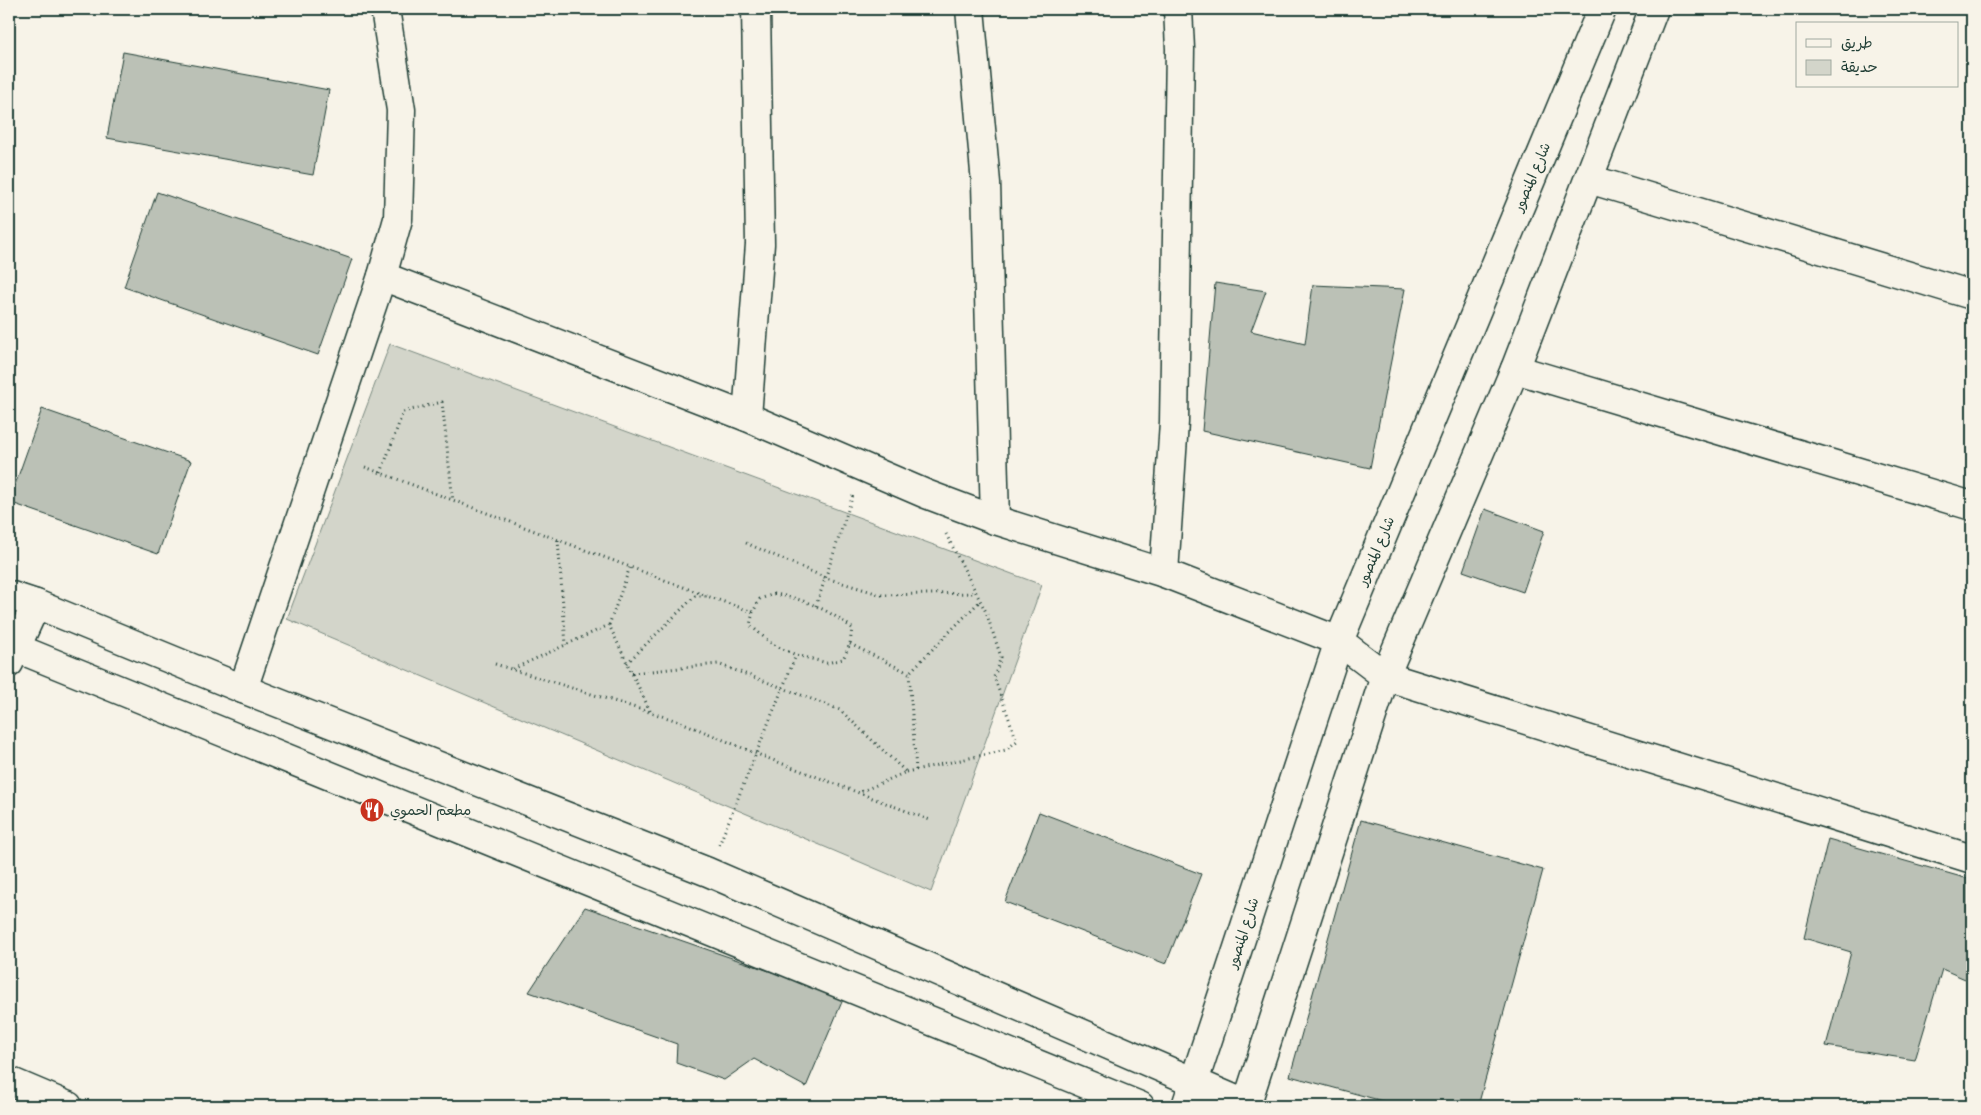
<svg xmlns="http://www.w3.org/2000/svg" width="1981" height="1115" font-family="'Balsamiq Sans','Playpen Sans Arabic',sans-serif">
	<style>
		.green { fill: #d3d5ca; stroke: #79897f }
		.building { fill: #bbc1b6; stroke: #1f3d34 }
		.lines { fill: none; stroke-linecap: round; stroke-linejoin: round }
		.minor-casing { stroke: #1f3d34; stroke-width: 31 }
		.major-casing { stroke: #1f3d34; stroke-width: 31 }
		.path { stroke: #1f3d34; stroke-width: 3; stroke-dasharray: 1 4; stroke-linecap: butt }
		.minor { stroke: #f7f3e8; stroke-width: 28 }
		.major { stroke: #f7f3e8; stroke-width: 28 }
		.labels { text-anchor: middle; dominant-baseline: central; stroke-width: 4; stroke-linejoin: round; paint-order: stroke }
		.street-label { font-size: 14px; fill: #1f3d34; stroke: #f7f3e8 }
		.poi-label { font-size: 14px; fill: #1f3d34; stroke: #f7f3e8; text-anchor: start }
	</style>
	<rect width="100%" height="100%" fill="#f7f3e8"/>
	<filter id="ink" filterUnits="userSpaceOnUse"><feTurbulence type="fractalNoise" baseFrequency=".02" numOctaves="2"/><feDisplacementMap in="SourceGraphic" scale="10" xChannelSelector="R" yChannelSelector="G"/><feConvolveMatrix kernelMatrix="1 2 1 2 8 2 1 2 1" color-interpolation-filters="sRGB"/></filter>
	<g filter="url(#ink)">
		<polygon class="green" points="390,344 1042,585 931,892 287,619"/>
		<g class="building">
			<polygon points="123,52 329,90 313,175 107,138"/>
			<polygon points="157,192 352,259 318,355 124,287"/>
			<polygon points="1215,283 1266,291 1251,331 1305,344 1313,285 1405,289 1370,468 1202,431"/>
			<polygon points="42,409 191,461 158,554 9,502"/>
			<polygon points="1485,509 1544,531 1523,592 1463,571"/>
			<polygon points="1039,812 1201,874 1166,964 1005,902"/>
			<polygon points="1361,820 1543,870 1478,1106 1401,1106 1290,1076"/>
			<polygon points="1828,839 1972,880 1972,982 1942,969 1915,1060 1826,1046 1851,952 1804,938"/>
			<polygon points="585,907 844,997 806,1087 754,1059 724,1080 676,1063 677,1044 529,992"/>
		</g>
		<g class="lines">
			<defs>
				<g id="minor">
					<polyline points="970,9 986,183 995,520"/>
					<polyline points="1589,179 1972,295"/>
					<polyline points="382,276 747,417 926,494 995,520 1164,573 1339,641 1385,676 1972,859"/>
					<polyline points="1515,369 1972,506"/>
					<polyline points="747,417 760,244 756,9"/>
					<polyline points="1164,573 1174,422 1180,49 1178,9"/>
					<polyline points="243,689 382,276 398,219 401,110 385,9"/>
					<polyline points="9,1081 68,1106"/>
				</g>
				<g id="major">
					<polyline points="9,595 36,604 243,689 708,872 1250,1106"/>
					<polyline points="9,645 1140,1106"/>
					<polyline points="9,663 36,604"/>
					<polyline points="1186,1106 1339,641 1602,9"/>
					<polyline points="1246,1106 1385,676 1515,369 1654,9"/>
				</g>
			</defs>
			<use href="#minor" class="minor-casing"/>
			<use href="#major" class="major-casing"/>
			<g class="path">
				<polyline points="365,467 707,596"/>
				<polyline points="381,473 403,412 442,402 453,501"/>
				<polyline points="558,540 566,645"/>
				<polyline points="746,543 826,578 882,595 975,593"/>
				<path d="M774,594C803,598 829,610 852,628L850,644L843,659L827,663L796,655L772,644L750,625L753,612L760,599Z"/>
				<polyline points="816,606 853,495"/>
				<polyline points="609,625 630,567"/>
				<polyline points="850,644 909,673"/>
				<polyline points="627,663 695,596 707,596 753,612"/>
				<polyline points="495,664 681,722 757,754 930,820"/>
				<polyline points="513,669 609,625 651,713"/>
				<polyline points="632,673 718,664 783,688 840,710 906,772 858,793"/>
				<polyline points="916,770 909,673 979,602"/>
				<polyline points="906,772 1006,750 1017,741 994,677 1001,657 986,612 946,534"/>
				<polyline points="719,845 796,655"/>
			</g>
			<use href="#minor" class="minor"/>
			<use href="#major" class="major"/>
		</g>
	</g>
	<defs>
		<symbol id="restaurant-disc" viewBox="-11 -11 22 22"><circle r="9.5" fill="#c8321e" stroke="#f7f3e8"/><path d="M-5-6h1v4h1v-4h1v4h1v-4h1v5L-1.5 .5V6h-2V.5L-5-1ZM5-6V6H3V1.5H1.5Q1.5-4 5-6Z" fill="#fff"/></symbol>
	</defs>
	<g fill-rule="evenodd">
		<use href="#restaurant-disc" x="358" y="796" width="28" height="28"/>
	</g>
	<g class="labels">
		<g class="street-label">
			<text transform="translate(1532 177) rotate(-67)">شارع المنصور</text>
			<text transform="translate(1376 551) rotate(-67)">شارع المنصور</text>
			<text transform="translate(1243 933) rotate(-72)">شارع المنصور</text>
		</g>
		<g class="poi-label">
			<text x="390" y="810">مطعم الحموي</text>
		</g>
	</g>
	<rect width="1981" height="1115" fill="none" stroke="#f7f3e8" stroke-width="30"/>
	<rect x="15" y="15" width="1951" height="1085" fill="none" stroke="#1f3d34" stroke-width="2" filter="url(#ink)"/>
	<rect x="1796" y="22" width="162" height="65" fill="#f7f3e8" stroke="#a1aaa0"/>
	<rect x="1806" y="39" width="25" height="8" fill="#f7f3e8" stroke="#a1aaa0"/>
	<text x="1841" y="48" font-size="15" fill="#1f3d34">طريق</text>
	<rect x="1806" y="60" width="25" height="15" fill="#d3d5ca" stroke="#a1aaa0"/>
	<text x="1841" y="72" font-size="15" fill="#1f3d34">حديقة</text>
</svg>
